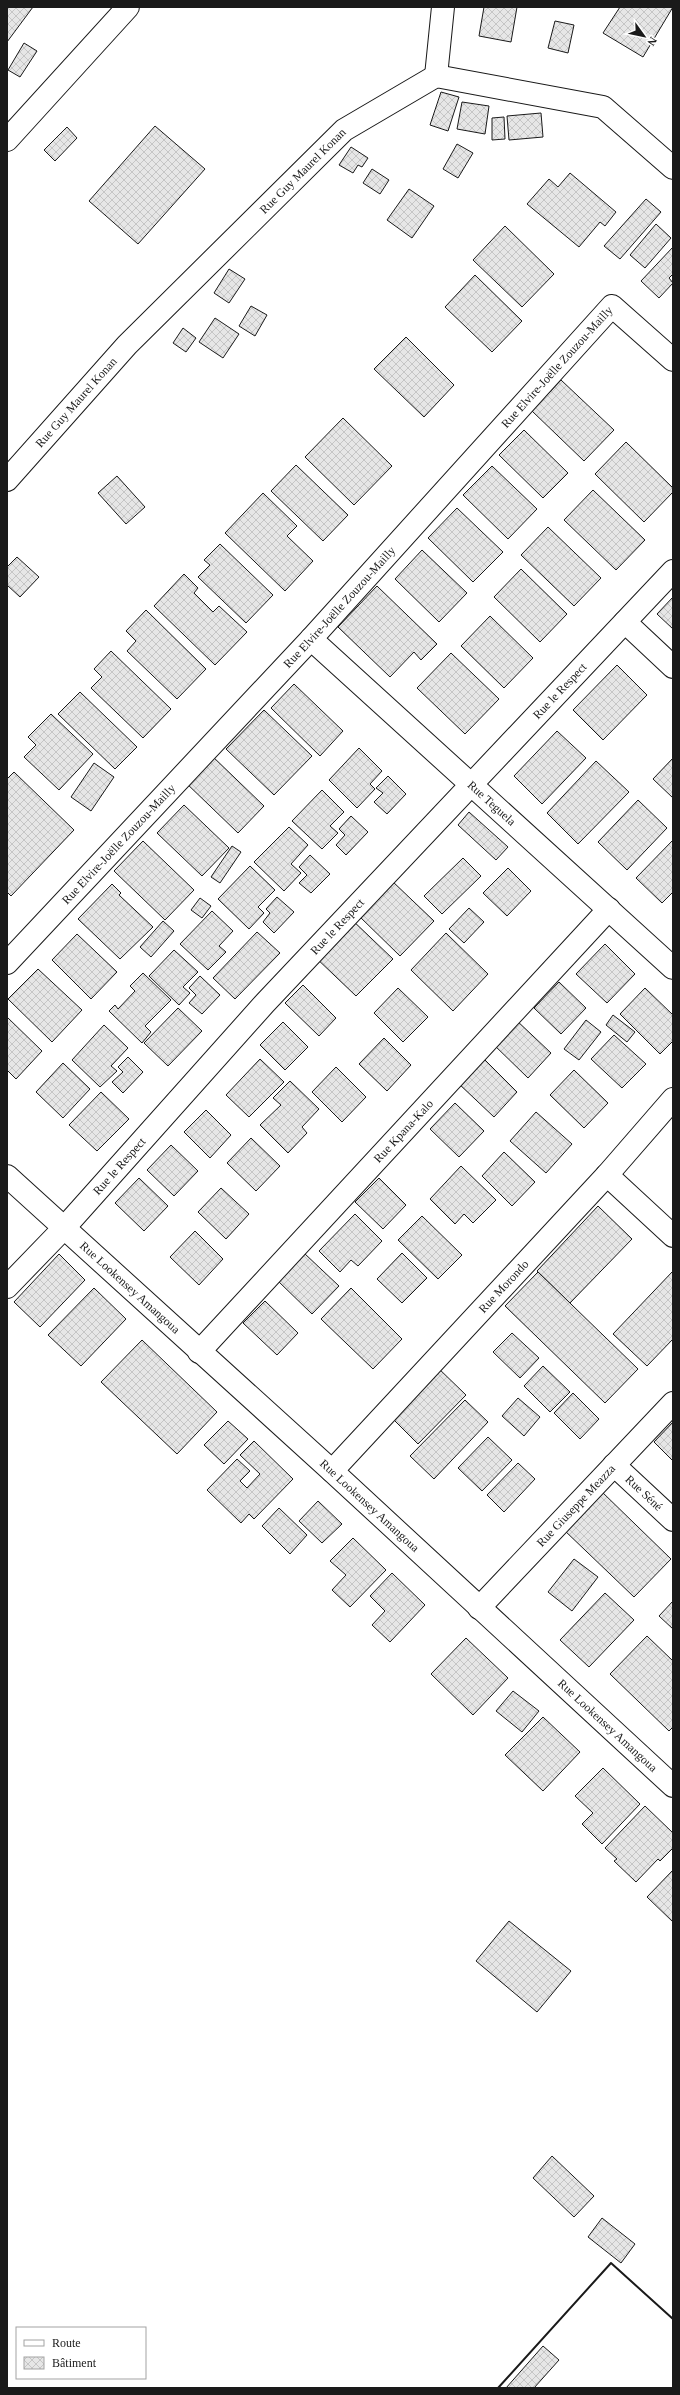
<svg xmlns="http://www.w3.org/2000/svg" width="680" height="2395" font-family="Georgia,serif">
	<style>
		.building { fill: url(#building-cross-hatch); stroke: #1a1a1a }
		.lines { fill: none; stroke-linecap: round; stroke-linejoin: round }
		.street-casing { stroke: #1a1a1a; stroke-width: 24 }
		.street { stroke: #fff; stroke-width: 22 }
		.wall { stroke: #1a1a1a; stroke-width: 2 }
		.labels { text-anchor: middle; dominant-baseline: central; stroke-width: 3; stroke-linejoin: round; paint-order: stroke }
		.street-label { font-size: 12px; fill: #1a1a1a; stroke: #fff }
	</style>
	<defs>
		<pattern id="building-cross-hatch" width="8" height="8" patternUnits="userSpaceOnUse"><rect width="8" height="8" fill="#e6e6e6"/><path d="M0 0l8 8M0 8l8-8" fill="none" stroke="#c5c5c5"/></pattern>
	</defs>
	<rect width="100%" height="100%" fill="#fff"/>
	<g class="building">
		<polygon points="7,7 33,7 7,42"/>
		<polygon points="484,7 517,7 511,42 479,36"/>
		<polygon points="620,7 673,7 643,57 603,33"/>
		<polygon points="555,21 574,25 568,53 548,48"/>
		<polygon points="24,43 37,51 20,77 8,70"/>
		<polygon points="441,92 459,97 448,131 430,125"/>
		<polygon points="462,102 489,106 485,134 457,129"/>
		<polygon points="541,113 543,137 509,140 507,116"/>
		<polygon points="504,117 505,139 492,140 492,118"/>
		<polygon points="155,126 205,169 138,244 89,201"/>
		<polygon points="67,127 77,138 55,161 44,150"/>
		<polygon points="457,144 473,153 458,178 443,169"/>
		<polygon points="351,147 368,158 362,167 358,165 353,173 339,165"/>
		<polygon points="372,169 389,180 380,194 363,183"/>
		<polygon points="570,173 616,212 605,226 600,222 579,247 527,204 549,179 558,187"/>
		<polygon points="409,189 434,206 412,238 387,220"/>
		<polygon points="646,199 661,212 620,259 604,246"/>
		<polygon points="656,224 671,238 645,268 630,255"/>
		<polygon points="505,226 554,274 522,307 473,260"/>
		<polygon points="673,247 673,274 669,278 673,283 659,298 641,281"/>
		<polygon points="229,269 245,279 229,303 214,293"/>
		<polygon points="475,275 522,321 492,352 445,307"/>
		<polygon points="251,306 267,315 255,336 239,326"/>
		<polygon points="215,318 239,334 223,358 199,342"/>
		<polygon points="183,328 196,338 186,352 173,343"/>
		<polygon points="406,337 454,385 424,417 374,369"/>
		<polygon points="561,380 614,430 584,461 532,411"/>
		<polygon points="343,418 392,466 354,505 305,457"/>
		<polygon points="524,430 568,473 543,498 499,455"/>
		<polygon points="626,442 673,488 673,492 644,522 595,474"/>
		<polygon points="296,465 348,515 323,541 271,491"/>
		<polygon points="492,466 537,509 508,539 463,495"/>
		<polygon points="117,476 145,507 126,524 98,493"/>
		<polygon points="593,490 645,540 616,570 564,520"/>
		<polygon points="263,493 297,526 287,536 313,561 285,591 225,533"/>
		<polygon points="457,508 503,552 473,582 428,538"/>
		<polygon points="548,527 601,578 574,606 521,555"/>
		<polygon points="220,544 273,595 246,623 198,577 210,565 204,560"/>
		<polygon points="422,550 467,593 439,622 395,579"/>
		<polygon points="17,557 39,577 20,597 7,585 7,567"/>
		<polygon points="521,569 567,614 540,642 494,597"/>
		<polygon points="184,574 198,588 194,593 213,612 219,606 247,632 215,665 154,606"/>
		<polygon points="377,586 437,644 421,660 414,652 390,677 338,627"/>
		<polygon points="673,597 673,629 657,614"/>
		<polygon points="146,610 206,669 177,699 127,651 136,641 126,631"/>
		<polygon points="490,616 533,658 504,688 461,646"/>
		<polygon points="111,651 171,709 143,738 91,688 102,677 94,669"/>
		<polygon points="451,653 499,699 465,734 417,688"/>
		<polygon points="617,665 647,695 603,740 573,710"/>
		<polygon points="294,684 343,731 320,756 271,708"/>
		<polygon points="80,692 137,747 115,769 58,714"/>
		<polygon points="264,710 312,756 274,795 226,749"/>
		<polygon points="51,714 93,754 59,790 24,757 36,745 28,737"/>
		<polygon points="557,731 586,758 542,804 514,776"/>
		<polygon points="359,748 382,771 370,784 375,789 357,808 329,780"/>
		<polygon points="209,753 264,806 238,833 183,780"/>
		<polygon points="673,758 673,798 653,779"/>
		<polygon points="596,761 629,792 578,844 547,813"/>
		<polygon points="94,763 114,777 91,811 71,797"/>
		<polygon points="14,772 74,830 11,896 7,892 7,779"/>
		<polygon points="388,776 406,794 387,814 374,802 383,793 376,788"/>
		<polygon points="322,790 344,812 330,826 338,833 322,849 292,821"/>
		<polygon points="638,800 667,828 627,870 598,842"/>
		<polygon points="184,805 229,848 202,876 157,833"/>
		<polygon points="469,812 508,847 496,860 458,825"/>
		<polygon points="351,816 368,832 346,855 336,845 345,835 339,829"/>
		<polygon points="289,827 308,845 291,864 301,873 284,891 254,862"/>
		<polygon points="673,840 673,892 662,903 636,878"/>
		<polygon points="143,841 194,890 165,920 114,871"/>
		<polygon points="232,846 241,852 220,883 211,877"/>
		<polygon points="310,855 330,874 311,893 299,883 307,875 299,867"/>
		<polygon points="463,858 481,876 442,914 424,896"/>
		<polygon points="250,866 275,890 258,907 264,913 249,929 218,899"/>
		<polygon points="508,868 531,891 507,916 483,893"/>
		<polygon points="391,880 434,921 400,956 358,915"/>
		<polygon points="112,884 121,893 119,895 153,927 120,959 78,919"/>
		<polygon points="277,897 294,912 274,933 263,922 270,913 266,909"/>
		<polygon points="200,898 211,906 202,918 191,910"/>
		<polygon points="469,908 484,922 464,943 449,929"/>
		<polygon points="212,911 233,931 219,946 226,952 208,970 180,944"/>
		<polygon points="349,917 393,959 356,996 313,955"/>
		<polygon points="163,921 174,931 151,957 140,947"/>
		<polygon points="257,932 280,953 235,999 213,978"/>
		<polygon points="446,933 488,974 453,1011 411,970"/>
		<polygon points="77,934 117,972 91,999 52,960"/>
		<polygon points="605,944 635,974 607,1003 576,974"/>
		<polygon points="174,950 198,972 183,987 190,993 179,1005 149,976"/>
		<polygon points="38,969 82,1010 52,1042 8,999"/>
		<polygon points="143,973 171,1000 145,1026 151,1032 142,1043 109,1011 115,1005 118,1009 135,991 130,986"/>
		<polygon points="200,976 220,995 202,1014 189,1003 196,995 189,988"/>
		<polygon points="559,982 586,1008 561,1034 534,1008"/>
		<polygon points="303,985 336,1018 319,1036 285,1003"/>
		<polygon points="398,988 428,1017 403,1042 374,1013"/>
		<polygon points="645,988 673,1015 673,1041 660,1054 620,1014"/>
		<polygon points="178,1008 202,1031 168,1066 144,1043"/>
		<polygon points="613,1015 635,1032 627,1042 606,1025"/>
		<polygon points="7,1017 42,1051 16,1079 7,1070"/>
		<polygon points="514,1018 551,1053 528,1078 491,1042"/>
		<polygon points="586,1020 601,1032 579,1060 564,1049"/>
		<polygon points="283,1022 308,1047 285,1070 260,1045"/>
		<polygon points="104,1025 128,1048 111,1066 117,1071 100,1087 72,1060"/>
		<polygon points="614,1035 646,1064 622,1088 591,1059"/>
		<polygon points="384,1038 411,1065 387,1091 359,1064"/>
		<polygon points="128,1057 143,1072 123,1093 112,1082 123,1072 118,1067"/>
		<polygon points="483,1058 517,1092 494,1117 458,1083"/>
		<polygon points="260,1059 284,1082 249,1117 226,1095"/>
		<polygon points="63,1063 90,1089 63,1118 36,1092"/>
		<polygon points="336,1067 366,1097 342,1122 312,1092"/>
		<polygon points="574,1070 608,1103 584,1128 550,1095"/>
		<polygon points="290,1081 319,1109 302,1127 307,1133 288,1153 260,1125 281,1105 273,1098"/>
		<polygon points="101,1092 129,1119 97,1151 69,1125"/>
		<polygon points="455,1103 484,1131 459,1157 430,1129"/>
		<polygon points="206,1110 231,1135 210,1158 184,1132"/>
		<polygon points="536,1112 572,1144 546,1173 510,1141"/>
		<polygon points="251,1138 280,1166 256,1191 227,1163"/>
		<polygon points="171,1145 198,1171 174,1196 147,1170"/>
		<polygon points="504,1152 535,1182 512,1206 482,1176"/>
		<polygon points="461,1166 496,1200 473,1223 464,1214 455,1224 430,1199"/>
		<polygon points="139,1178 168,1206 144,1231 115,1203"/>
		<polygon points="379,1178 406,1205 383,1229 355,1202"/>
		<polygon points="221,1188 249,1214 226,1239 198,1212"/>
		<polygon points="598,1206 632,1239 570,1303 537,1271"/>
		<polygon points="355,1214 382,1241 358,1266 351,1260 340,1272 319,1251"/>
		<polygon points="422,1216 462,1255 438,1279 398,1240"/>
		<polygon points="195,1231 223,1259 199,1285 170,1257"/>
		<polygon points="304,1253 339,1286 312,1314 277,1280"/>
		<polygon points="402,1253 427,1278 402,1303 377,1279"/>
		<polygon points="59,1254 85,1280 40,1327 14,1302"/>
		<polygon points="673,1271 673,1339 647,1366 613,1334"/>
		<polygon points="538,1272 638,1369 605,1403 505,1306"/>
		<polygon points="94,1288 126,1319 81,1366 48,1335"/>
		<polygon points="351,1288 402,1339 373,1369 321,1319"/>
		<polygon points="265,1301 298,1333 277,1355 243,1323"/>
		<polygon points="512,1333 539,1358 520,1378 493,1352"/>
		<polygon points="142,1340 217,1412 177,1454 101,1382"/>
		<polygon points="435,1365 466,1395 418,1444 388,1414"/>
		<polygon points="543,1366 570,1392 550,1412 524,1386"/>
		<polygon points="573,1393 599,1419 580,1439 554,1413"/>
		<polygon points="518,1398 540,1417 524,1436 502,1416"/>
		<polygon points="465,1400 488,1422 434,1479 410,1456"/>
		<polygon points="228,1421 248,1439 224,1464 204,1445"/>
		<polygon points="673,1422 673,1461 654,1442"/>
		<polygon points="488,1437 512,1460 482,1491 458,1468"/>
		<polygon points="254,1441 293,1479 254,1519 249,1514 241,1523 207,1490 237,1459 250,1471 240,1481 247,1488 260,1474 240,1455"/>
		<polygon points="518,1463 535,1479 504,1512 487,1495"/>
		<polygon points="600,1490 671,1559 634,1597 563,1529"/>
		<polygon points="318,1501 342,1524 322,1543 299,1521"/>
		<polygon points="279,1508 307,1535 290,1554 262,1526"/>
		<polygon points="353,1538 386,1570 350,1607 332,1590 346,1575 330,1561"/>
		<polygon points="574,1559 598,1577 572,1611 548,1592"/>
		<polygon points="392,1573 425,1605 390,1642 372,1625 385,1611 370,1596"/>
		<polygon points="605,1593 634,1620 589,1667 560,1640"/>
		<polygon points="673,1601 673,1629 659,1616"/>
		<polygon points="647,1636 673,1661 673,1727 669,1731 610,1674"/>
		<polygon points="466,1638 508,1678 473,1715 431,1674"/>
		<polygon points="513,1691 539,1711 522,1732 496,1711"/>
		<polygon points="543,1717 580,1752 543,1791 505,1755"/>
		<polygon points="603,1768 640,1804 602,1844 582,1824 593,1813 575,1796"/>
		<polygon points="645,1806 673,1833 673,1848 660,1861 658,1859 636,1882 614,1861 617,1859 605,1848"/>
		<polygon points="673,1870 673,1922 647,1897"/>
		<polygon points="509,1921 571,1971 537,2012 476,1961"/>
		<polygon points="552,2156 594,2196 574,2217 533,2178"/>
		<polygon points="602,2218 635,2244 621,2263 588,2237"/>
		<polygon points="543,2346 559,2360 534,2388 506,2388"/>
	</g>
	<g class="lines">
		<defs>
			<g id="street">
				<polyline points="436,76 443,7"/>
				<polyline points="7,140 128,7"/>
				<path id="s1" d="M7,480L127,345L344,130L436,76L603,107L673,168"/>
				<polyline points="625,622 673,667"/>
				<path id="s2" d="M311,639L673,968"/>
				<path id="s3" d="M7,963L311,639L612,306L673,360"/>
				<polyline points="607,1175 673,1236"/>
				<path id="s4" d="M7,1176L332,1471L673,1786"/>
				<path id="s5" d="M7,1287L64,1228L265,1003L673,571"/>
				<path id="s6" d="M199,1352L609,909"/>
				<path id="s7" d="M614,1465L673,1520"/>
				<path id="s8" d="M332,1471L607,1175L673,1099"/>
				<path id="s9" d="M479,1608L673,1403"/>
			</g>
		</defs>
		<use href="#street" class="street-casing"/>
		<use href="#street" class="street"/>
		<polyline class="wall" points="498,2388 611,2263 673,2319"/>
	</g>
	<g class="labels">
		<g class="street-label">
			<text stroke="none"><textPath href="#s1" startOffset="428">Rue Guy Maurel Konan</textPath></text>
			<text stroke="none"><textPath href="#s3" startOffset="811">Rue Elvire-Joëlle Zouzou-Mailly</textPath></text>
			<text stroke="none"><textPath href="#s1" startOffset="104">Rue Guy Maurel Konan</textPath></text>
			<text stroke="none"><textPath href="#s3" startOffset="487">Rue Elvire-Joëlle Zouzou-Mailly</textPath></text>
			<text stroke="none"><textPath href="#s5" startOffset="813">Rue le Respect</textPath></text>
			<text stroke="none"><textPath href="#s2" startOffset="244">Rue Teguela</textPath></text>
			<text stroke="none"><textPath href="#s3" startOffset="163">Rue Elvire-Joëlle Zouzou-Mailly</textPath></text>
			<text stroke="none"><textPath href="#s5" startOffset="489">Rue le Respect</textPath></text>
			<text stroke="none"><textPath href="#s6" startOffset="301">Rue Kpana-Kalo</textPath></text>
			<text stroke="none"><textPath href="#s5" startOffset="165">Rue le Respect</textPath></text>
			<text stroke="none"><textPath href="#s8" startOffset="252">Rue Morondo</textPath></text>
			<text stroke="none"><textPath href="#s4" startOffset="166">Rue Lookensey Amangoua</textPath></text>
			<text stroke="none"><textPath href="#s7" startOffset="41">Rue Séné</textPath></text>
			<text stroke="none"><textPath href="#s9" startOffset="141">Rue Giuseppe Meazza</textPath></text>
			<text stroke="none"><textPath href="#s4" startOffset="490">Rue Lookensey Amangoua</textPath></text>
			<text stroke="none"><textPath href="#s4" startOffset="814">Rue Lookensey Amangoua</textPath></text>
		</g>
	</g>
	<rect width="680" height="2395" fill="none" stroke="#1a1a1a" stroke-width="16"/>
	<rect x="16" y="2327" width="130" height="52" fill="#ffffff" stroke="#a3a3a3"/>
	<rect x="24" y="2340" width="20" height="6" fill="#ffffff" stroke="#a3a3a3"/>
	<text x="52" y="2347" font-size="12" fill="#1a1a1a">Route</text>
	<rect x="24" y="2357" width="20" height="12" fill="url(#building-cross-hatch)" stroke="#a3a3a3"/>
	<text x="52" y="2367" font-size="12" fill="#1a1a1a">Bâtiment</text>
	<g transform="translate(644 36) rotate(123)" stroke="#ffffff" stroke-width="3" paint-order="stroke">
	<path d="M0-3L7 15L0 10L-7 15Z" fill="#1a1a1a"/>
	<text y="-6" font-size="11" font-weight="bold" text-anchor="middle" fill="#1a1a1a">N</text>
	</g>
</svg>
